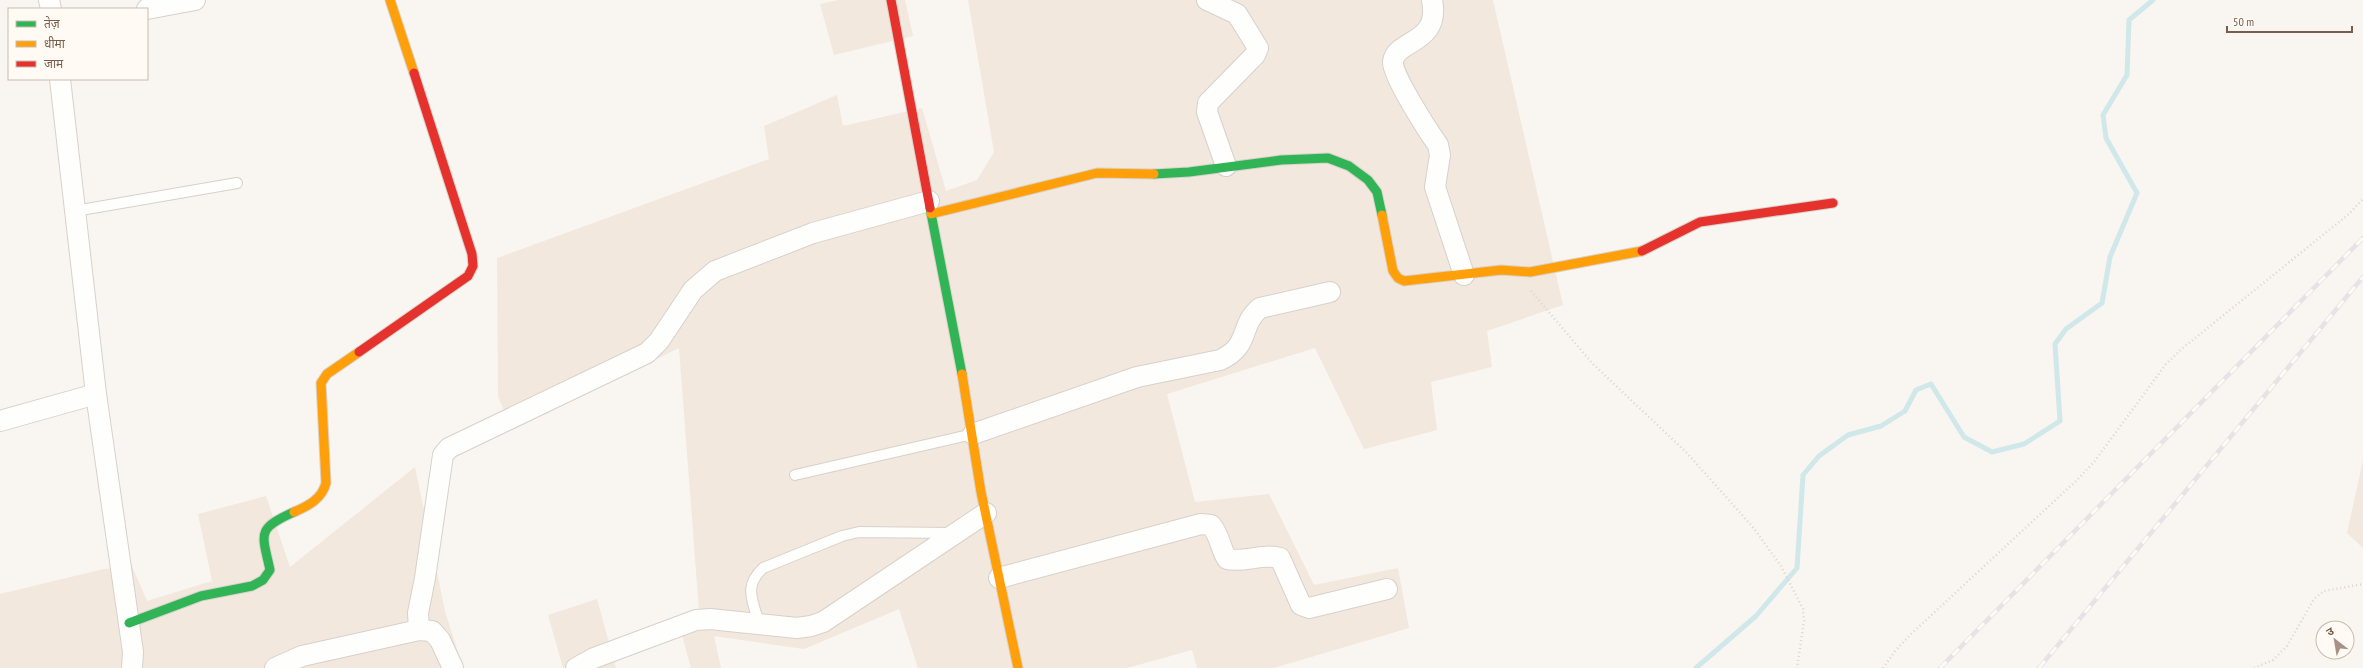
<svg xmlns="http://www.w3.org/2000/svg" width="2363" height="668" font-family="'PT Sans Narrow','Noto Sans Devanagari',sans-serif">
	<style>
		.residential { fill: #f2e8de }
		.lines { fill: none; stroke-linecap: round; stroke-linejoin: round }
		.stream { stroke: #d0e8ea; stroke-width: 5 }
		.lane-casing { stroke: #d7d1cb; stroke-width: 12 }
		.street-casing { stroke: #d7d1cb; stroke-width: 22 }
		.fast-casing { stroke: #d9d2cb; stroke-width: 11 }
		.slow-casing { stroke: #d9d2cb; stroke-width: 11 }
		.jam-casing { stroke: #d9d2cb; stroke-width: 11 }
		.path { stroke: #dcd5d0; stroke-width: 2.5; stroke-dasharray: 1 3; stroke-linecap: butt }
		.lane { stroke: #fefefd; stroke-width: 10 }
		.street { stroke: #fefefd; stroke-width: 20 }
		.fast { stroke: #30b455; stroke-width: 9 }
		.slow { stroke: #ff9f0a; stroke-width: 9 }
		.jam { stroke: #e5322d; stroke-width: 9 }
		.rail-casing { stroke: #e6e3e7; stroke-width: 4.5 }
		.rail { stroke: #fffaf3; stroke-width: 3; stroke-dasharray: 9; stroke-linecap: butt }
	</style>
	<rect width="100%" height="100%" fill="#f9f5f0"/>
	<g class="residential">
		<polygon points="838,0 905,0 913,36 834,55 820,4"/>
		<polygon points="968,0 1493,0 1563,305 1487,331 1492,367 1431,382 1437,430 1364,449 1315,348 1167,394 1195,502 1269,494 1314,585 1398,568 1409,628 1274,668 1197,668 1192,650 1127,668 918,668 899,609 804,649 714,636 721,668 691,668 677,617 699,611 679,348 512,430 498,396 497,258 769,159 764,126 837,95 843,126 922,108 946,191 977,180 994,152"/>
		<polygon points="2363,460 2363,548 2347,533"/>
		<polygon points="415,467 445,611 463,668 0,668 0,594 104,569 132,566 147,601 212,581 198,514 266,496 290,567"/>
		<polygon points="597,599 616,668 563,668 548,615"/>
	</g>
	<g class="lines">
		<polyline class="stream" points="1696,668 1756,616 1797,568 1803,475 1819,456 1848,435 1881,426 1905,411 1916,390 1931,384 1964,437 1992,452 2024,444 2060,421 2055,344 2066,329 2102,303 2110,257 2137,193 2106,138 2103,115 2127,75 2129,20 2153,0"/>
		<defs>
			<g id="lane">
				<polyline points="75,211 237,183"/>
				<polyline points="795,475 973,434"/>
				<path d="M759,624C753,600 743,587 763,568L842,536L859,532L951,533"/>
			</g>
			<g id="street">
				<polyline points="49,0 51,9"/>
				<polyline points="1207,0 1237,14 1258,48 1255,55 1208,103 1207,112 1226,166"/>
				<path d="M1432,0C1441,45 1395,39 1393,62C1392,75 1428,131 1438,145L1440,155L1435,187L1464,275"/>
				<polyline points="147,9 195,0"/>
				<polyline points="60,79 96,394 133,652 132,668"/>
				<polyline points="0,421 96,394"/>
				<path d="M973,434L1137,377L1220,360C1251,346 1239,325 1260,308L1330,292"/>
				<path d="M999,578L1201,524L1211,525C1220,535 1220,548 1227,559C1244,563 1262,553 1280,558L1301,605L1309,608L1387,589"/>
				<polyline points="419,630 418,613 425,578 443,455 449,448 647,353 659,341 693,290 715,271 813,233 929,201"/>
				<polyline points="275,668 302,656 419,630 432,631 440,640 453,668"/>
				<polyline points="576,668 594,658 696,620 710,619 797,628 811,626 823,622 986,513"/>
			</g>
			<g id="fast">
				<polyline points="1154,174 1189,172 1281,160 1328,158 1349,166 1368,180 1377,192 1382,215"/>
				<polyline points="930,208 962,374"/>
				<path d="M129,623L201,596L252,586L263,580L270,570C262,533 256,529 294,512"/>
			</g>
			<g id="slow">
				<polyline points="390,0 414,73"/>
				<polyline points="931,214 1097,173 1154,174"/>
				<polyline points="1382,215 1393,271 1398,278 1404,281 1501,270 1530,272 1642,251"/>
				<polyline points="962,374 981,492 1018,668"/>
				<path d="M294,512C308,506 322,499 326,483L321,383L327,374L359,352"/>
			</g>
			<g id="jam">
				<polyline points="891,0 930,208"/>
				<polyline points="1642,251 1700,222 1833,203"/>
				<polyline points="359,352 468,276 473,266 472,254 414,73"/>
			</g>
		</defs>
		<use href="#lane" class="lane-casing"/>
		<use href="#street" class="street-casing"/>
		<use href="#fast" class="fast-casing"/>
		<use href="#slow" class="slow-casing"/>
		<use href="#jam" class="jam-casing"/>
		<g class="path">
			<polyline points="1531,291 1592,363 1686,452 1752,526 1781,566 1803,609 1804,621 1797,668"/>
			<polyline points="1883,668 1895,651 1910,635 2077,480 2094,462 2166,364 2184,347 2349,214 2363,199"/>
			<polyline points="2254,668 2273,660 2287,646 2314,599 2324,591 2363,584"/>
		</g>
		<use href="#lane" class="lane"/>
		<use href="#street" class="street"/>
		<use href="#fast" class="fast"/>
		<use href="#slow" class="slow"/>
		<use href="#jam" class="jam"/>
		<defs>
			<g id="rail">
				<polyline points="1940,668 2363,238"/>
				<polyline points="2039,668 2363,277"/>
			</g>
		</defs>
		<use href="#rail" class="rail-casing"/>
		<use href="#rail" class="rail"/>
	</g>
	<rect x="8" y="8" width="140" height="72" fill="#fffaf3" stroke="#cabbb1"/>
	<rect x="16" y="21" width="20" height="6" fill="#30b455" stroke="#cabbb1"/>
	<text x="44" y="28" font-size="12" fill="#7a5c4d">तेज़</text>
	<rect x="16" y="41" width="20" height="6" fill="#ff9f0a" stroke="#cabbb1"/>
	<text x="44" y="48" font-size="12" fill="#7a5c4d">धीमा</text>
	<rect x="16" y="61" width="20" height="6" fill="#e5322d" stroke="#cabbb1"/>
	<text x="44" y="68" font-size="12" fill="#7a5c4d">जाम</text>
	<g transform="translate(2335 640) rotate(329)"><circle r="19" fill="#fffaf3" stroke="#cabbb1"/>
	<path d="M0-3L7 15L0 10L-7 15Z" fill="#a69286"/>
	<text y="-6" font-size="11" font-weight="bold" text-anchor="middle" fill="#7a5c4d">उ</text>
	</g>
	<path d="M2227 26v6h125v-6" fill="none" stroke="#7a5c4d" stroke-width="2"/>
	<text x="2233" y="26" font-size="12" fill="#7a5c4d" stroke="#fffaf3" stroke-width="3" paint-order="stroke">50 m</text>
</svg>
